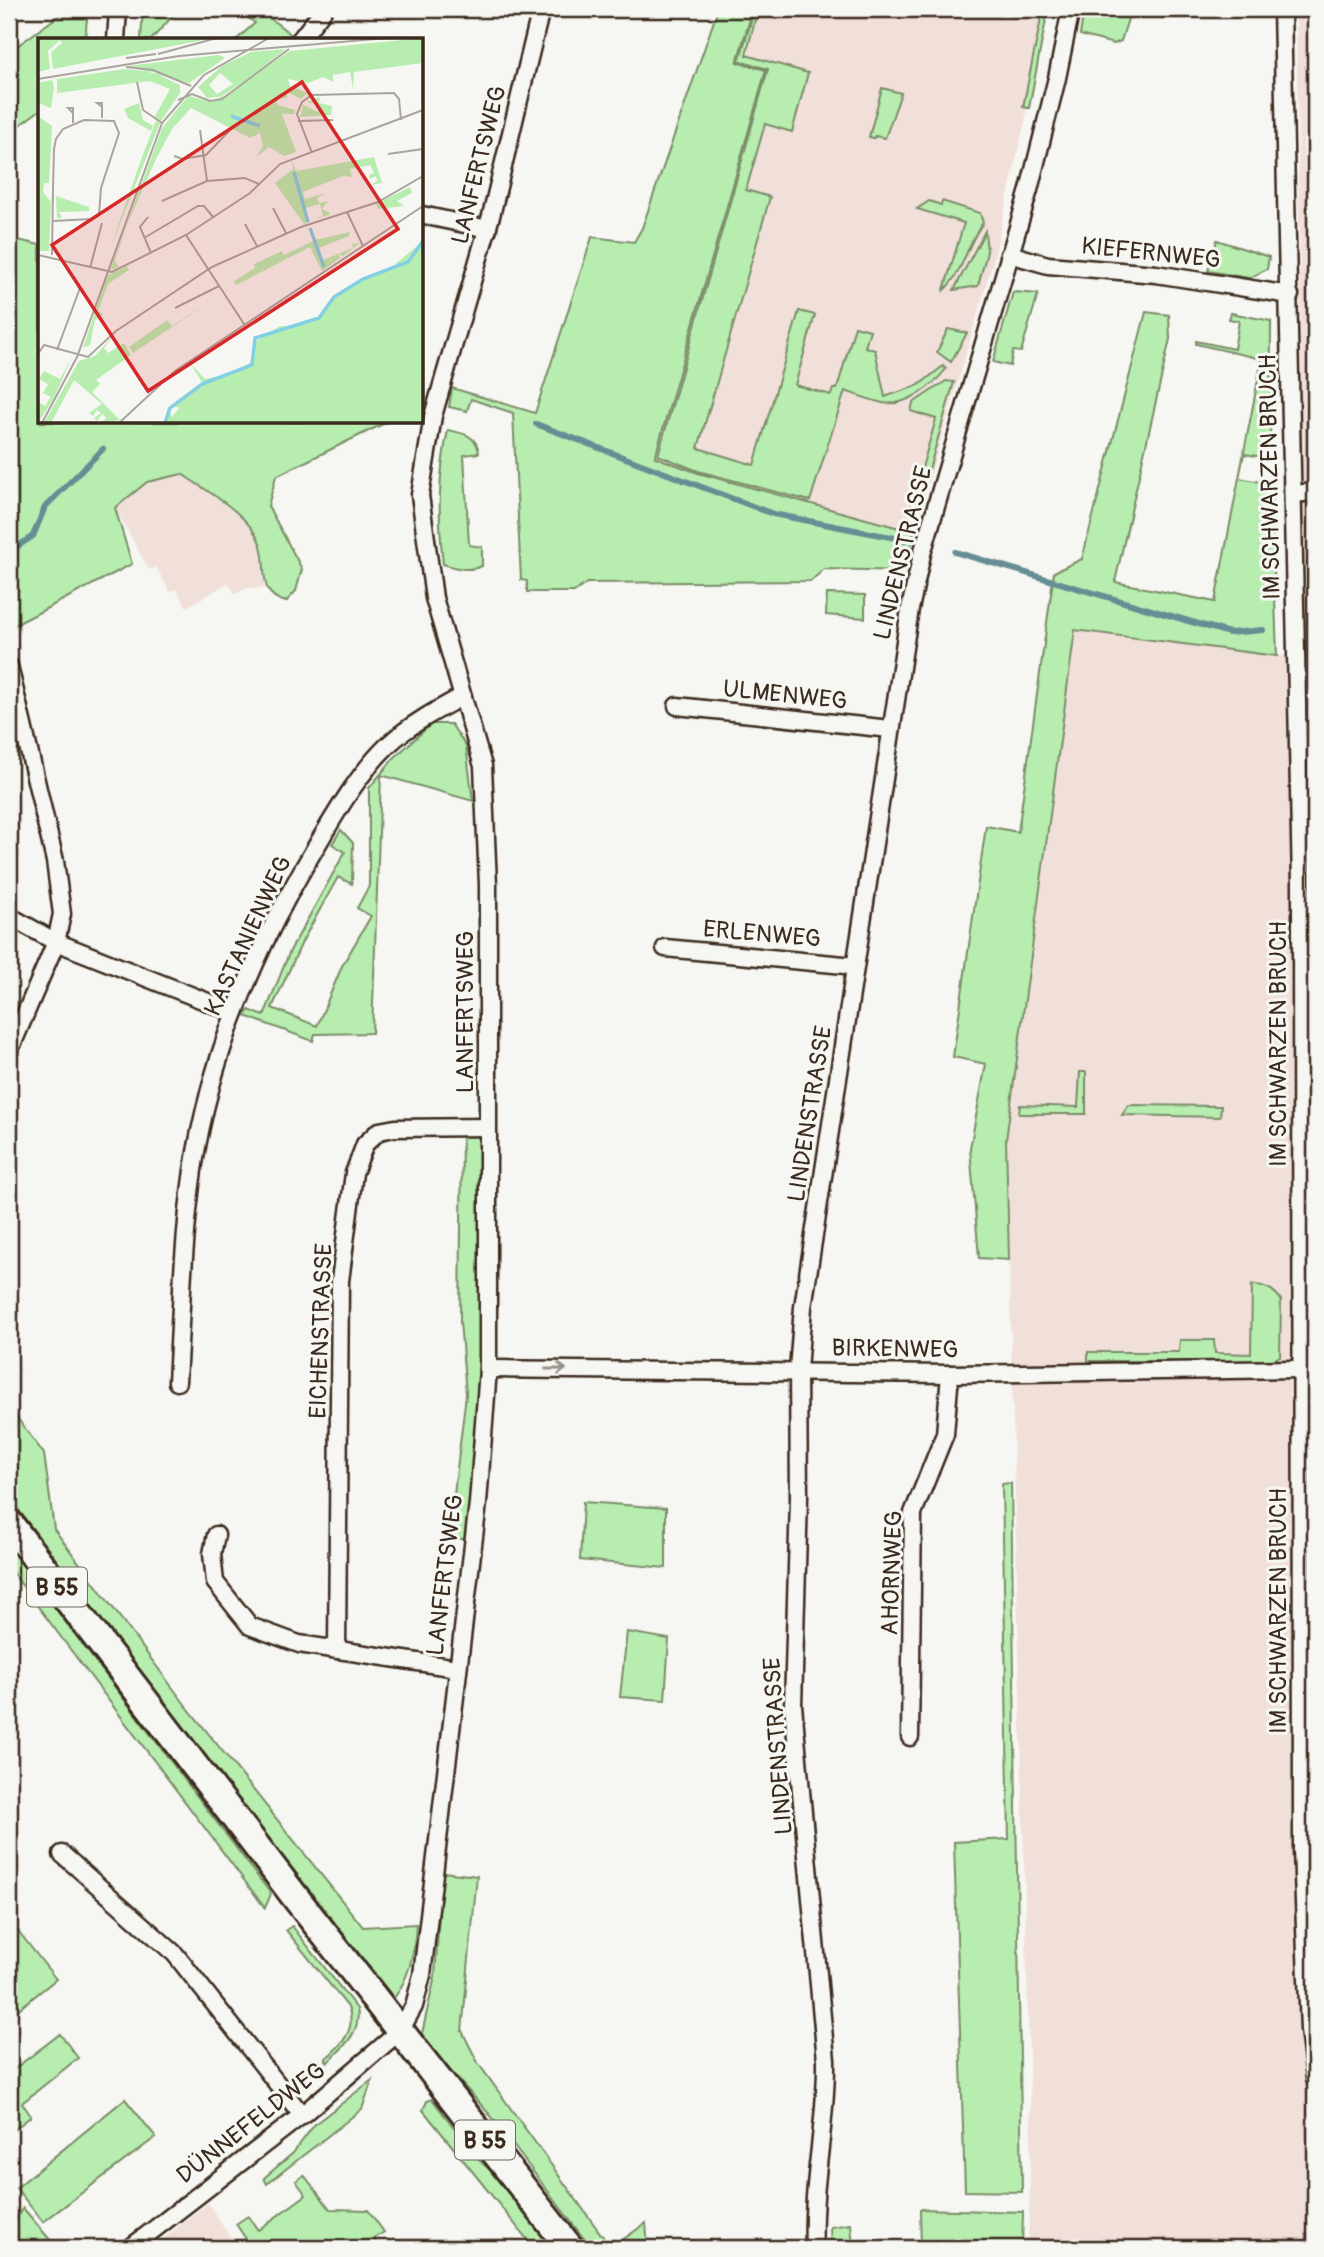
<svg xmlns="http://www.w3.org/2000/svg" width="1324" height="2257" font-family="Pangolin,sans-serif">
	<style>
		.built { fill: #f1dfda }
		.green { fill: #b7eeb0; stroke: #798c67; stroke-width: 2 }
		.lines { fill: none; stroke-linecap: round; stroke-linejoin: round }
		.stream { stroke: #668d94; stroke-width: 6 }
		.minor-casing { stroke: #3b2a1e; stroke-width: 21 }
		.primary-casing { stroke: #3b2a1e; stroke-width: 32 }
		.minor { stroke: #f6f6f2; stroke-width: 16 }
		.primary { stroke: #f6f6f2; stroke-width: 26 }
		.oneway { stroke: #989088 }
		.labels { text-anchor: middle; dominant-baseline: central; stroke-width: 6; stroke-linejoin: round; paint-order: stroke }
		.shield { fill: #f6f6f2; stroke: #73675e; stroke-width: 2 }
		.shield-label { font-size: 23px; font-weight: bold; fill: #3b2a1e }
		.street-label { font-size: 24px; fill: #3b2a1e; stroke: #f6f6f2 }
		.inset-river { fill: none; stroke: #83cfe3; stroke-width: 3.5 }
		.inset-road { fill: none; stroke: #aba49d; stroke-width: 2 }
		.view { fill: #d62828; fill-opacity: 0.15; stroke: #d62828; stroke-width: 3.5 }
		.inset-edge { fill: none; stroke: #3b2a1e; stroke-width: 3.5 }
	</style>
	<rect width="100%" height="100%" fill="#f6f6f2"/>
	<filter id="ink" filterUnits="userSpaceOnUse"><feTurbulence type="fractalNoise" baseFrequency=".0143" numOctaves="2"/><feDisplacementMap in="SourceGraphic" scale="14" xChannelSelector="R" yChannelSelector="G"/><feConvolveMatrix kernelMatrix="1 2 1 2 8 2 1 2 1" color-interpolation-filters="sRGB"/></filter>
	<g filter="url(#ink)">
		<g class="built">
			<polygon points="753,9 1050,9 994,258 914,532 698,473 655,458 766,70 736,62"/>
			<polygon points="1296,9 1315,9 1315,2248 1028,2248 1031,2135 1006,1140 1075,630 1276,656 1305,654"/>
			<polygon points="182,474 242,517 260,543 265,588 247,588 235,594 228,583 187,607 176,589 170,592 156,567 149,570 115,508 147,482"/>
			<polygon points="208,2203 237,2248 152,2248"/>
		</g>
		<g class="green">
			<polygon points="143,9 190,9 185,14 179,9 151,40 141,40"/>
			<polygon points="243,9 258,9 293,36 291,40 236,40 255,23 240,12"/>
			<polygon points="718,9 753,9 737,62 766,70 655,457 698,473 914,532 906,571 824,569 811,581 587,583 574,592 527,592 527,581 521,580 513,413 471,399 467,411 449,407 452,388 535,413 592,237 634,242 642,228"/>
			<path d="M755,9H758L746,55L808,73L792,132L765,124L746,190L770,197L698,448L754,465L799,311L815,315L795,385L831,395L833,389H837L855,326L870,330L865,347L875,350L885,397L919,385L943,366L946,369C933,386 906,407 883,403C870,400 857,395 845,391L810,501L698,471L658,455L768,69L739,61Z"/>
			<polygon points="1043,9 1048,9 1029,108 1023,107"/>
			<polygon points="1084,9 1131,9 1121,41 1114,44 1080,35"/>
			<polygon points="61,14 87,18 85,40 40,40 40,110 9,133 9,52"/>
			<polygon points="882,88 901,93 885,138 875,136 874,138 869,137"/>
			<path d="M929,201L941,205L942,201L980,213L983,223C966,244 964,272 944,290L964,223L917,209Z"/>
			<polygon points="985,231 987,252 978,286 954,290"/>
			<path d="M9,238L40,245V422H387L276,476L268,506L302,569L296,591L286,602C255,594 269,567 260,543C248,513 208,492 182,474L147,482L115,508L132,564L9,628Z"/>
			<polygon points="1217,240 1269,257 1267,269 1250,278 1208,271"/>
			<polygon points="1013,292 1038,294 1021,352 1013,351 1010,366 993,362"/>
			<polygon points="1146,312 1169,315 1170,339 1115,582 1215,602 1262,359 1196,344 1196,341 1234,349 1239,321 1229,319 1231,313 1271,321 1270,458 1244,454 1239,478 1271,484 1277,656 1075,630 1006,1140 1009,1260 979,1258 970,1148 986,1064 953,1057 986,826 1018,832 1054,572 1082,559"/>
			<polygon points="948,329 967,333 951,362 937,352"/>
			<polygon points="946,381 954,382 918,508 914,510 910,509 936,419 911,411 913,403"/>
			<path d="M448,430C463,433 477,435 479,453L464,455L469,545L482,547V566C469,572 456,568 443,564C438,517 438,476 448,430Z"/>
			<polygon points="827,594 865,595 865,618 826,615"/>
			<polygon points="431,724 451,724 466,746 473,801 381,775 372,1033 315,1034 313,1041 245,1016 249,1010 264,1016 290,951 345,852 332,844 341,830 353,843 352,884 338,877 303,940 272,1008 317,1026 342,966 371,916 357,908 369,886 369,788 394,758"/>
			<polygon points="1080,1072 1086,1072 1086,1114 1019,1114 1020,1105 1078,1107"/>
			<polygon points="1129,1105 1221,1106 1220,1117 1122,1115"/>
			<polygon points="462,1133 482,1133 482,1373 466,1540 449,1536 466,1394 460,1321"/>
			<path d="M1252,1285C1264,1285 1274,1289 1281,1300L1280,1356L1271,1361H1088V1352H1179L1180,1340H1214L1215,1353L1251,1354Z"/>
			<path d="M9,1407L44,1454L54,1529L184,1703L363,1927L416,1924C415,1950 410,1977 394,1998L169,1712L9,1497Z"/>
			<polygon points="1011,1483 1022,2192 965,2191 954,1842 1009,1839 1002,1484"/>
			<polygon points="583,1502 666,1508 666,1568 580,1560"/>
			<polygon points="9,1547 271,1894 265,1908 9,1568"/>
			<polygon points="627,1632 669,1639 665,1700 620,1697"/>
			<polygon points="442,1872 477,1876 462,2031 478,2063 611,2248 646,2223 648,2248 591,2248 491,2116 421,2038 435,1976"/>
			<polygon points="11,1922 56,1979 9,2017 9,1925"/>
			<path d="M292,1926L357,2009C362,2032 343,2047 328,2062L325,2059C342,2045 357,2029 348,2007L286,1930Z"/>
			<polygon points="60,2034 78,2058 22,2103 31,2116 9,2134 9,2073"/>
			<polygon points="372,2080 362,2109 267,2184 264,2178 293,2153 315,2124"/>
			<polygon points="125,2099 156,2137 43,2222 16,2188"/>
			<polygon points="432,2099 480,2161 504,2183 552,2248 534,2248 423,2110 427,2101"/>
			<polygon points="304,2175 330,2209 368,2210 384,2232 374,2239 378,2246 375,2248 252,2248 236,2224 248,2216 258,2230 306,2195 296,2181"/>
			<polygon points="23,2208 57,2248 23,2248 9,2239 9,2229"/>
			<polygon points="920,2209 1023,2212 1022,2248 921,2248"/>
			<polygon points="851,2224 853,2248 831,2248 830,2227"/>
		</g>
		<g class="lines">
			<g class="stream">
				<polyline points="536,424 773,514 906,540"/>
				<polyline points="9,552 33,536 45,507 103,449"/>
				<polyline points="955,552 1229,633 1263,630"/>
			</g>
			<defs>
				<g id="minor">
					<polyline points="1282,9 1301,883 1302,1850 1309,2030 1315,2078"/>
					<polyline points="116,40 118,9"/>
					<polyline points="300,40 324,9"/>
					<polyline points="422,215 488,229"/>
					<polyline points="1009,254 1048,265 1156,274 1290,295"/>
					<polyline points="1293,494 1315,492"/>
					<polyline points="9,666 55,861 62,914 56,942 9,1052"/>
					<polyline points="677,706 890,729"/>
					<polyline points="9,916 56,942 233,1012"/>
					<polyline points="665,948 855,966"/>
					<polyline points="488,1369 950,1374 1301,1369"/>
					<path d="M177,1382C181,1312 183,1240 193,1170C211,1052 258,942 320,840C339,808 360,772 388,745C409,725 437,710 463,696"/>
					<polyline points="216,1535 212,1554 215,1582 250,1626 299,1644 457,1668"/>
					<polyline points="337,1650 340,1281 354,1173 365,1144 379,1131 395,1128 487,1127"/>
					<polyline points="910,1737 913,1513 945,1434 950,1374"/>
					<polyline points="62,1854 175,1954 302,2115"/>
					<polyline points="130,2248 302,2115 400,2031 414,2006 422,1975 478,1503 488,1369 488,885 483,766 434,598 420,495 433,416 491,216 541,9"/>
					<path d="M814,2248C811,2185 827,2123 826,2060L793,1705L799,1498L798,1370L803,1307L910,609L922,554L1029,190L1057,78L1071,9"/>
				</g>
				<polyline id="primary" points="9,1523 296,1898 570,2248"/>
			</defs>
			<use href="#minor" class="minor-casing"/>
			<use href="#primary" class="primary-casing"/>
			<use href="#minor" class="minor"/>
			<use href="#primary" class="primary"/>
		</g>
		<defs><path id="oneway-shaft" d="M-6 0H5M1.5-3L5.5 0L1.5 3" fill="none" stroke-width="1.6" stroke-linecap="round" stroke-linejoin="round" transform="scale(1.75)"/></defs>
		<use class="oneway" href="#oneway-shaft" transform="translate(556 1369)"/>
	</g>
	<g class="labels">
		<g class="shield">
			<rect x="27" y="1567.5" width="60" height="39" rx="5"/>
			<rect x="455" y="2120.5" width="60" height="39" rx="5"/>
		</g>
		<g class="shield-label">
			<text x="57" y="1587">B 55</text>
			<text x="485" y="2140">B 55</text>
		</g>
		<g class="street-label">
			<text transform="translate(479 165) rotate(-76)">LANFERTSWEG</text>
			<text transform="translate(1151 253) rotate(6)">KIEFERNWEG</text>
			<text transform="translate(1270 477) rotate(-91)">IM SCHWARZEN BRUCH</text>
			<text transform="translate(903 553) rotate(-76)">LINDENSTRASSE</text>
			<text transform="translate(785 695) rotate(6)">ULMENWEG</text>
			<text transform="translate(762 934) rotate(5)">ERLENWEG</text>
			<text transform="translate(248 936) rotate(-65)">KASTANIENWEG</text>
			<text transform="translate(465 1012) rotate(-90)">LANFERTSWEG</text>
			<text transform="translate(1278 1044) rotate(-90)">IM SCHWARZEN BRUCH</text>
			<text transform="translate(810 1114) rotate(-81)">LINDENSTRASSE</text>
			<text transform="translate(321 1331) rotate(-88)">EICHENSTRASSE</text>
			<text transform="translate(895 1349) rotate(1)">BIRKENWEG</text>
			<text transform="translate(892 1573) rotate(-88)">AHORNWEG</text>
			<text transform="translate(445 1575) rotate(-83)">LANFERTSWEG</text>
			<text transform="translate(1278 1611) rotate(-90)">IM SCHWARZEN BRUCH</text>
			<text transform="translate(778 1746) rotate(-94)">LINDENSTRASSE</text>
			<text transform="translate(251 2123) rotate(-38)">DÜNNEFELDWEG</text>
		</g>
	</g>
	<g transform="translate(38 38)">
		<rect width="385" height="385" fill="#f6f6f2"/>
		<path d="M0,0H176L15,31L13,14L24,5L22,2L10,13L12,31L0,34ZM385,0V25L316,34L315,51L312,34L295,37V44L285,39L270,45L250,41L252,48L269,55L263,61L249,54V60L238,61L240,67L257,72V76H244L258,114L246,118L231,109L218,119L225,108L222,95L212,100L153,70L134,91L118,121L89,187L77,223L81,229L72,232L124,90L150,58L175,64L252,13ZM248,11L188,58L169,60L160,49L184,28L213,14ZM182,35L195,46L179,56L171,47ZM181,17L187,20L151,45L89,28ZM87,31L115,34L142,47V55L123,83L116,80L132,51L112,43L19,55V41ZM14,42L16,49L13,70L0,65V45ZM282,59L281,65L294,68L293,77L262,79L265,67L280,74L282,67L269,64ZM101,65L105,82L115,88L113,93L90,80L86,71ZM0,78L14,88L11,145H6L5,154L13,164L11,213H0ZM118,83L122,85L72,211L104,119ZM336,119L344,145L333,147L339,143L338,138L332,141L331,137L336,135L332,127L312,131L314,139L305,138L265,154L267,161L288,155L279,160L281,165L290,163L284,171L292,175L291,177L274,182L285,178L282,166L267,170L271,184L266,186L237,145L255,131L254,122L258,133ZM372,149L374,155L359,163L366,168L340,171L338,166ZM18,158L51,169V173L21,174L24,180H19ZM312,194L311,198L281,210L285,222L315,210L313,201L315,206L322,205L305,218L301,216L302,220L284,233L272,209L198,247L196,243L217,230L216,226L244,213L246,217L277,202ZM385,203V385H126L130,369L134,379L141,370L133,367L165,346L153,326L167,341L193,336L215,323V305L242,288H259L281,279L290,266L319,244L355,228ZM89,228L91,232L70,246L60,273L65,276L57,282L52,307L45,310L69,238ZM173,263L95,315L91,309L129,282L134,288ZM77,296L66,310L70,315L86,305L93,317L58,342L62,346L54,354L82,382L63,385L68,380L64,376L59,383L56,380L63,375L59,372L55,378L51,375L64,366L36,342L13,385H6L41,323L57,318ZM33,321L16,360L0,385V364L7,368L13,359L5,355L10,346L1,341L6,333L22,341Z" fill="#b7eeb0" fill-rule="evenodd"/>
		<path class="inset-river" d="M193,78L222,88M256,134L270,184M272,190L286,229M127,385L132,370L164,346L214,327L217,300L281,280L296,259L325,241L370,224L385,203"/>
		<path class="inset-road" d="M120,16L179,0M88,20L118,16M88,29L115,32L153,48M0,41L141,18L349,0M99,44L105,72L124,85M140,62L154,56L172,63L184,61L251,11M64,80V65H59L64,69M260,83L295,82M35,85V70H30L35,75M162,92L169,143M274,115L259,76L264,64L274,57L356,55L361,61L363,82M350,116L385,111M136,118L145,121L168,117L194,90M124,163L169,143L207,140L221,146M235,170L248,195M309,174L325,208M110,179L102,189L113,215M207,186L219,208M148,197L206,286M106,200L160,168H166L175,179M0,217L74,234L148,197L212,155L242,126L385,72M14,217L15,150L16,111L18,101L25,91L46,82L76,83L81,95L63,150L61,177L53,181L15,183M52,230L64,185M137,270L181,248M19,312L42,250M0,316L6,307L50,319L78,293L174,229L263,189L340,164L385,138M4,385L39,319L124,85L166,37L231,0M81,385L137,333L385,168"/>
		<path class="view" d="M264,44L360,191L110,353L14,207Z"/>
		<rect width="385" height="385" class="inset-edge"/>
	</g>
	<rect width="1324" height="2257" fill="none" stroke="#f6f6f2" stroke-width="35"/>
	<rect x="18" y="18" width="1289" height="2222" fill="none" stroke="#3b2a1e" stroke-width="2.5" filter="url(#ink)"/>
</svg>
